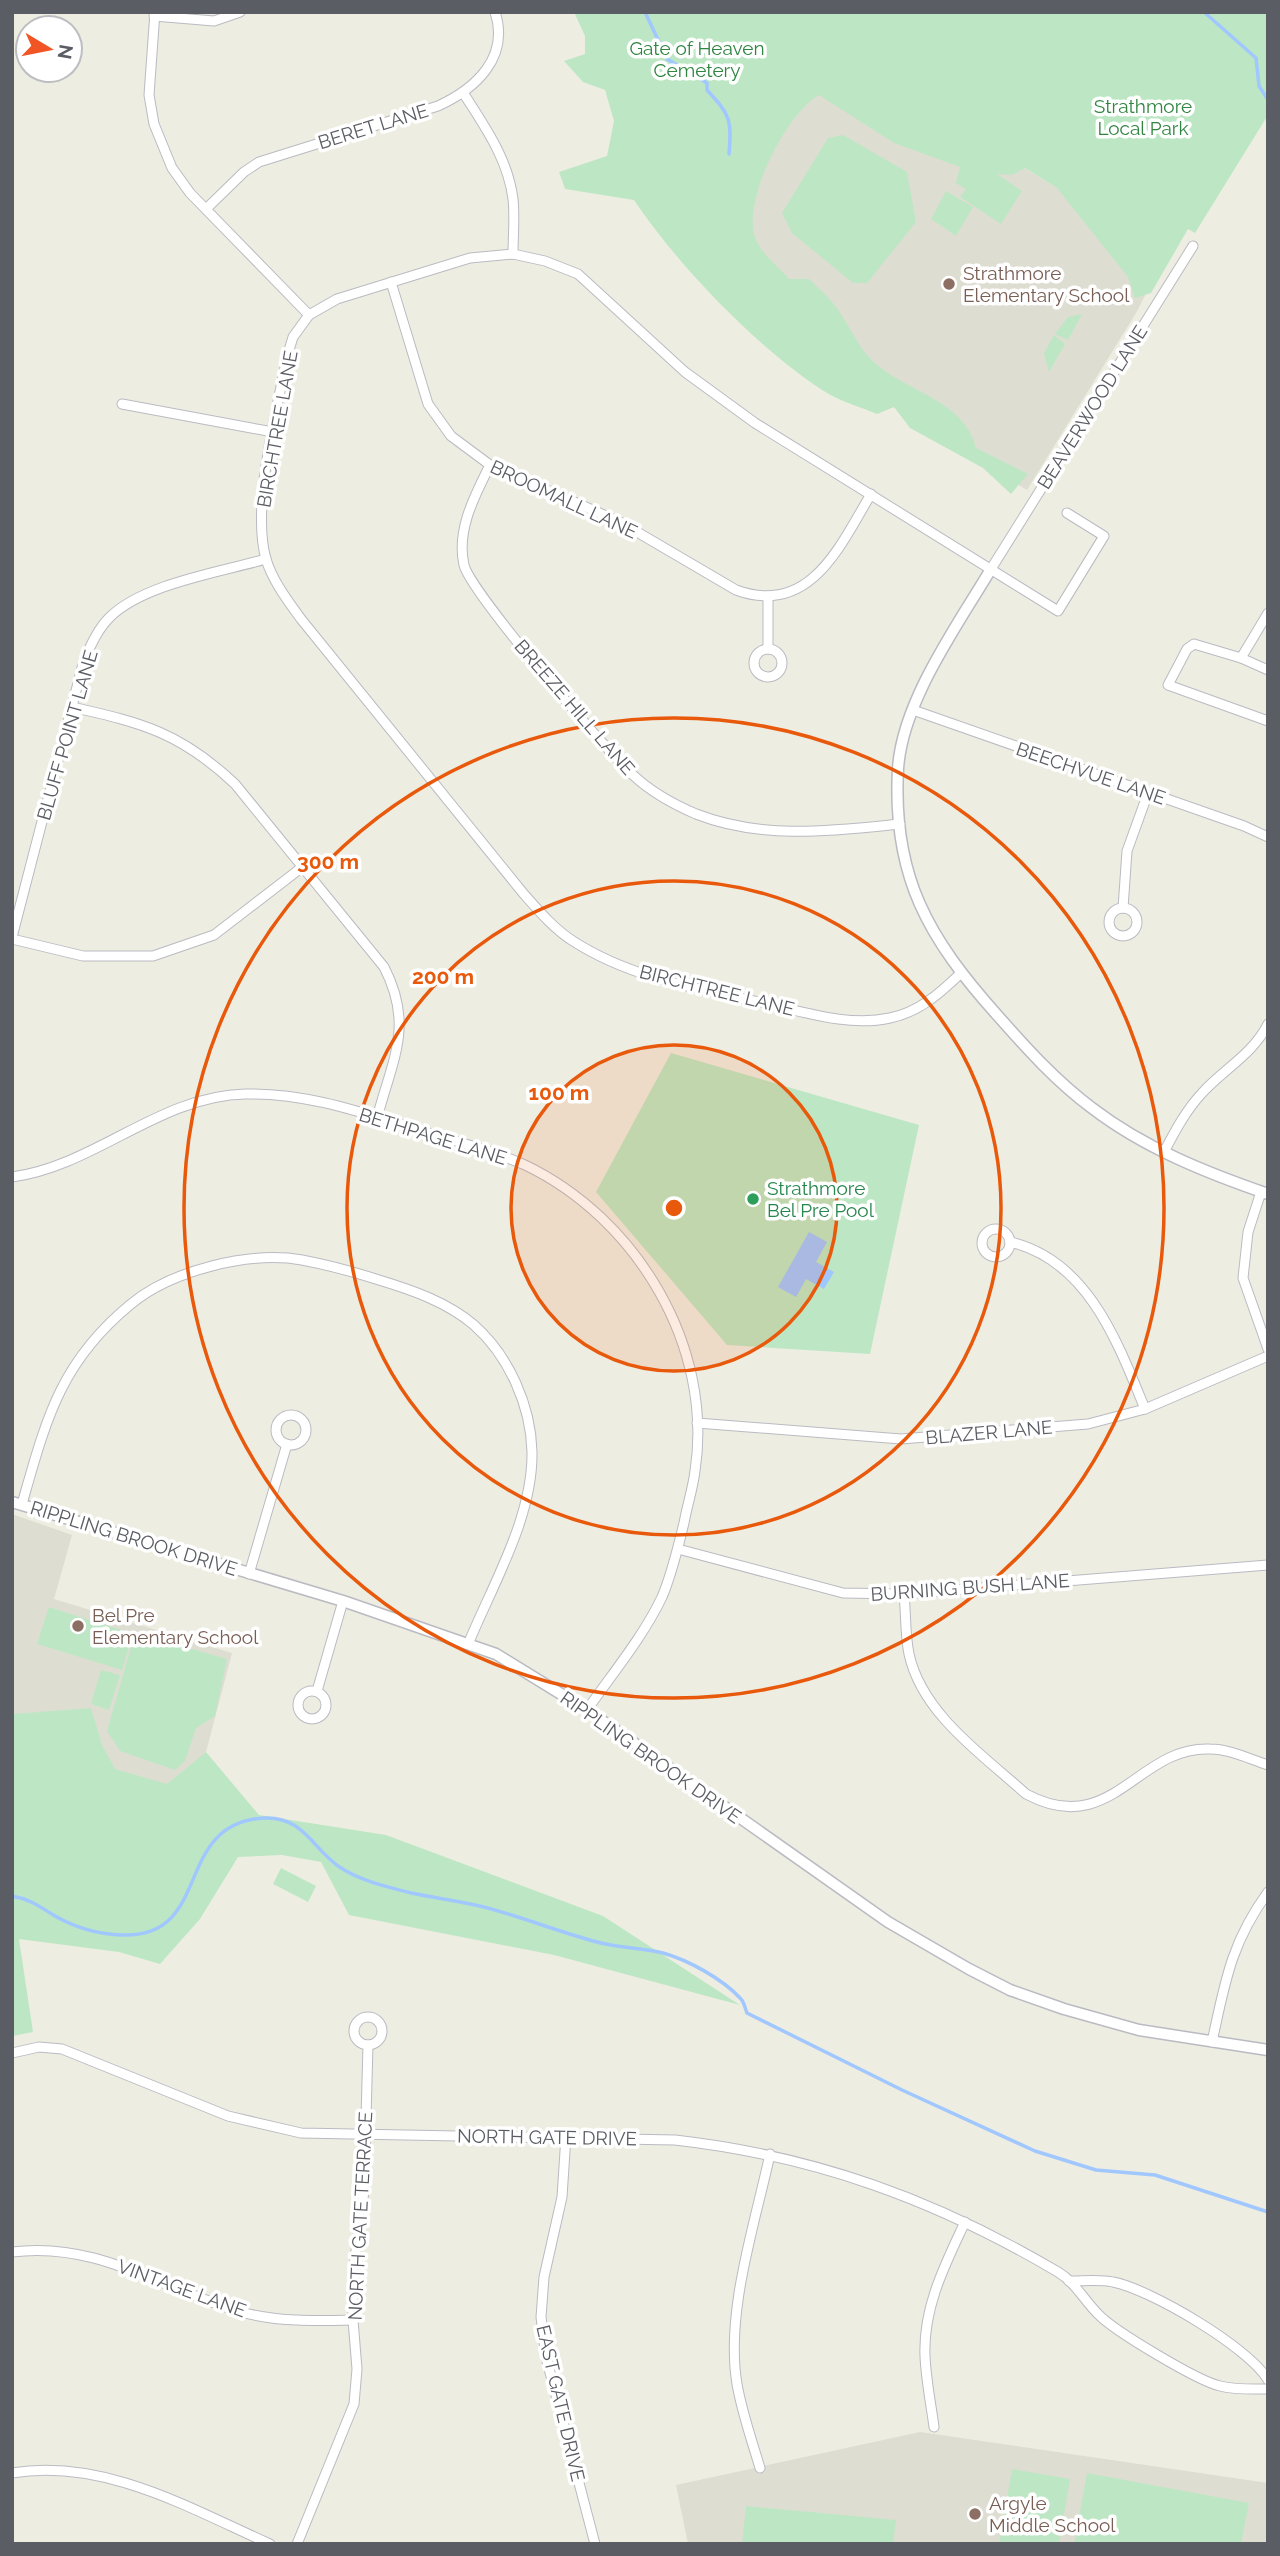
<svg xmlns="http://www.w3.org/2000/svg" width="1280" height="2556" font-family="Raleway,sans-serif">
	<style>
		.education { fill: #deddd1 }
		.green { fill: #bde7c4 }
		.water { fill: #a1c7ff }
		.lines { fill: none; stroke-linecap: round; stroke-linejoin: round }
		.stream { stroke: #a1c7ff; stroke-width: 3.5 }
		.minor-casing { stroke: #babbc2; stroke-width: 11 }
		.tertiary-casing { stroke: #babbc2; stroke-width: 13 }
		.minor { stroke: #fff; stroke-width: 9 }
		.tertiary { stroke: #fff; stroke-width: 10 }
		.ring { fill: none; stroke: #e8590c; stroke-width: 3.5 }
		.education-dot { fill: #8d6e63; stroke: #fff; stroke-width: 2.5 }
		.leisure-dot { fill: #2e9e5b; stroke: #fff; stroke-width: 2.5 }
		.labels { text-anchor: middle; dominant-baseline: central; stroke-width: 7; stroke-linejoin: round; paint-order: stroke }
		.park-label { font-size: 19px; fill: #308541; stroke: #fff }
		.street-label { font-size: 19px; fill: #5b5d64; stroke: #fff }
		.education-label { font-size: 19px; fill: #785e54; stroke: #fff; text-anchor: start }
		.leisure-label { font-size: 19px; fill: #27864d; stroke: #fff; text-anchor: start }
		.centre { fill: #e8590c; stroke: #fff; stroke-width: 3.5 }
		.ring-label { font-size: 21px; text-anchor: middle; font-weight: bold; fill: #e8590c; stroke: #fff; stroke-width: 7; stroke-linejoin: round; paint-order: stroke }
	</style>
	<rect width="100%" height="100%" fill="#eeede2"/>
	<g class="education">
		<polygon points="819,86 989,146 1166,255 1136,313 1027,490 765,327 705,192"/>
		<polygon points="12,1514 72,1535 54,1599 232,1653 206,1752 184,1789 12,1766"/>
		<polygon points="920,2432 1268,2483 1268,2544 688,2544 676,2485"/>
	</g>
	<g class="green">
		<path d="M574,12H1268V115L1195,233L1188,229L1151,293L1135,298L1128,277L1057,188L1025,168L1012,175L997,174L1022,191L1001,224L960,197L966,189L956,183L960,167L894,143L819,95C786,113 738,207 757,242C763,255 780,268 789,279H809C816,286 825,293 832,302C846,318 854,340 868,356C900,392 964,397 976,448L1028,474L1011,494L983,468L910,428L894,407L877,414C861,407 842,402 827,393C759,350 679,267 634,200L565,189L559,172L607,156L614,121L605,90L583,82L564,61L585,54V36Z"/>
		<polygon points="843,135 907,172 916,222 867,283 853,283 792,233 782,213 828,138"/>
		<polygon points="946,191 973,207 956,236 931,219"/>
		<polygon points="1082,314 1068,340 1055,334 1068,317"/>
		<polygon points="1054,335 1065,344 1049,372 1044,353"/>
		<polygon points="671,1053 919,1125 870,1354 727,1345 596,1192"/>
		<polygon points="49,1607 133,1634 122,1670 37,1644"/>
		<polygon points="135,1633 227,1659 215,1716 196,1728 185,1761 175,1770 120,1751 107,1731"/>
		<polygon points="101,1670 120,1675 109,1710 91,1704"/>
		<polygon points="91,1708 102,1745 115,1769 167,1784 206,1752 259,1815 386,1835 603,1916 740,2005 554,1955 349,1915 321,1862 282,1855 238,1857 200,1919 160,1964 119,1952 19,1939 33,2032 13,2036 12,1714"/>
		<polygon points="281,1868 316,1886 308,1902 273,1884"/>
		<polygon points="1012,2469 1070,2479 1059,2544 999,2544"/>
		<polygon points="1087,2473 1249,2503 1241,2544 1074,2544"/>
		<polygon points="746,2506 896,2520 893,2544 742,2544"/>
	</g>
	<polygon class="water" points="809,1232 827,1242 816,1262 834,1272 824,1289 806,1279 796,1297 778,1287"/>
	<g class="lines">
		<g class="stream">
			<path d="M645,12L667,59L707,83V90C730,115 732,119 729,154"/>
			<polyline points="1204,12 1256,58 1259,86 1268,100"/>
			<path d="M12,1896C30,1899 40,1907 55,1916C76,1928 101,1935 126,1935C213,1935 173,1823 264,1818C304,1816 313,1850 341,1868C361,1881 388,1887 411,1893C435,1898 460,1901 484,1907C523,1917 561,1933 601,1943C621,1948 643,1948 663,1953C688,1960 723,1979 741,1999C744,2002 745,2008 747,2013L902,2090L1035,2151L1096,2170L1155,2175L1268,2212"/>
		</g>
		<defs>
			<g id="minor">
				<polyline points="155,12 149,95 154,124 172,168 190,193 309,315"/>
				<polyline points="154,16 214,21 240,12"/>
				<path d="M464,94C485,127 508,159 513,199C515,217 513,236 513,254"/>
				<path d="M206,209L244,172L259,162L438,106C475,89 510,58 495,12"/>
				<path d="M391,282L428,404L451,436L490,465L620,522L736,590C810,617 840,546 871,494"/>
				<polyline points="122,404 273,432"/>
				<path d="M490,465C475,495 456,530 464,565C470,591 607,752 633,775C650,791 675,805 696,814C763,840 831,831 900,824"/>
				<polyline points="991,569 1193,246"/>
				<circle cx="768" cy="663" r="14"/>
				<polyline points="768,649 768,597"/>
				<polyline points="1241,658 1268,613"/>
				<polyline points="1268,670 1241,658 1194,644 1187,649 1168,685 1268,721"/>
				<path d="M72,707C143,723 181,733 235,784L384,967C414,1025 393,1058 377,1118"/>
				<polyline points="913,710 1244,826 1268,837"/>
				<polyline points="1123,908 1127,851 1148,793"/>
				<circle cx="1123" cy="922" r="14"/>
				<path d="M12,937L84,660C91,645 98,629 109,618C142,584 221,572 266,559"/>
				<polyline points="12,939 83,956 153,956 214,935 301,868"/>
				<path d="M960,974C939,994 919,1012 890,1018C848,1027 805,1012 764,1003C699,989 630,978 573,941C554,929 538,910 523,893L301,619C288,601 272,580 266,559C251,506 277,411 287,357L293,337L309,315L337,299L470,258L513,254L545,261L578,274L685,372L755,423L1058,611L1104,536L1067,513"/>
				<path d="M1164,1152C1175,1131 1186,1110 1203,1092C1224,1069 1253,1054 1268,1024"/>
				<path d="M12,1177C95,1166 159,1096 245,1094C308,1092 369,1115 429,1133C461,1143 494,1151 525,1165C636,1218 714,1346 695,1471C693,1488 687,1506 684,1523C678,1547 672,1574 662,1597C643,1637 612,1674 587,1710"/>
				<polyline points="1261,1192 1248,1232 1243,1278 1268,1349"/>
				<circle cx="996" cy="1243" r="14"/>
				<path d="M1010,1242C1088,1260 1118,1343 1145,1409"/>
				<circle cx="291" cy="1430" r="15"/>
				<polyline points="697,1423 901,1439 1088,1424 1145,1409 1268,1356"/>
				<path d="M22,1504C46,1420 60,1362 131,1304C172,1270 250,1251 302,1260C328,1265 354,1272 379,1280C412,1290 447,1302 474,1325C509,1356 531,1406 532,1452C533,1517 493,1584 469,1642"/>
				<polyline points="678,1549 843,1593 904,1594 1268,1565"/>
				<polyline points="249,1574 287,1444"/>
				<path d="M904,1594C906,1613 905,1635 909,1654C922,1714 983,1755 1026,1794C1112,1840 1137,1746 1210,1749C1230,1749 1249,1759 1268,1765"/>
				<circle cx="312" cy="1705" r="14"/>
				<polyline points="317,1691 343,1601"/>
				<circle cx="368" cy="2031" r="14"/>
				<path d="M1212,2042C1225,1982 1231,1943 1268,1892"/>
				<path d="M12,2053L39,2047L62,2049L228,2116L301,2133L675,2140C816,2156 936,2200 1058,2272C1075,2282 1084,2300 1098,2314C1114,2331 1198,2381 1220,2386C1236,2390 1252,2389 1268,2389"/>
				<polyline points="566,2136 562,2197 544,2277 541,2317 546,2357 595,2544"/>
				<path d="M12,2252C98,2241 162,2289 241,2312C278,2322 315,2321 353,2320"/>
				<path d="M1069,2281C1083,2281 1100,2279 1113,2282C1150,2289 1250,2348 1268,2380"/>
				<path d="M934,2427C931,2404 926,2380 925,2356C923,2307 945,2265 965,2222"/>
				<path d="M760,2468C752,2441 742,2413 737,2384C725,2313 755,2224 770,2154"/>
				<path d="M12,2473C104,2458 189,2508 270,2544"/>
				<polyline points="297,2544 354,2404 357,2369 353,2320 353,2273 364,2191 368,2045"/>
			</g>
			<g id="tertiary">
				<path d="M991,569C957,626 902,702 898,769C892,877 929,939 998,1016C1027,1049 1057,1082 1092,1108C1144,1148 1207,1173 1268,1194"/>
				<polyline points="12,1502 343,1601 496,1654 587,1710 888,1922 969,1969 1010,1990 1064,2009 1139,2030 1268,2050"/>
			</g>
		</defs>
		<use href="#minor" class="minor-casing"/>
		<use href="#tertiary" class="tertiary-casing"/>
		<use href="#minor" class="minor"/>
		<use href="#tertiary" class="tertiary"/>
	</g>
	<circle cx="674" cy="1208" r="163" fill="#e8590c" fill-opacity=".12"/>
	<g class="ring">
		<circle cx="674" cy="1208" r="163"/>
		<circle cx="674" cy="1208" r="327"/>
		<circle cx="674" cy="1208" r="490"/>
	</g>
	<g class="education-dot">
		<circle cx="949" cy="284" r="7"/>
		<circle cx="78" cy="1626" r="7"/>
		<circle cx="975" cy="2514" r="7"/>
	</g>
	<circle class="leisure-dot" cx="753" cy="1199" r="7"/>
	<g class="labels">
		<g class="park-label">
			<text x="697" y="48">Gate of Heaven<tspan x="697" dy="22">Cemetery</tspan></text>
			<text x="1143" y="106">Strathmore<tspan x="1143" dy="22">Local Park</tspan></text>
		</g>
		<g class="street-label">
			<text transform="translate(373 126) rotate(-17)">BERET LANE</text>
			<text transform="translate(1092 407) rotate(-58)">BEAVERWOOD LANE</text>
			<text transform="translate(277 429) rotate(-80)">BIRCHTREE LANE</text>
			<text transform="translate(564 499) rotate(25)">BROOMALL LANE</text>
			<text transform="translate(575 707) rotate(49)">BREEZE HILL LANE</text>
			<text transform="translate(67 735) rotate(-74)">BLUFF POINT LANE</text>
			<text transform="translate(1091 773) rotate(19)">BEECHVUE LANE</text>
			<text transform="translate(717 990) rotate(14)">BIRCHTREE LANE</text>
			<text transform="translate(433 1136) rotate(17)">BETHPAGE LANE</text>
			<text transform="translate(989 1432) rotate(-5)">BLAZER LANE</text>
			<text transform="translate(134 1538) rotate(17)">RIPPLING BROOK DRIVE</text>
			<text transform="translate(970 1587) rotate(-4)">BURNING BUSH LANE</text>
			<text transform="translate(651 1757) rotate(35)">RIPPLING BROOK DRIVE</text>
			<text transform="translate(547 2137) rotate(1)">NORTH GATE DRIVE</text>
			<text transform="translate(360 2216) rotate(-87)">NORTH GATE TERRACE</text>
			<text transform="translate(182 2288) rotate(20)">VINTAGE LANE</text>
			<text transform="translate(561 2403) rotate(77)">EAST GATE DRIVE</text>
		</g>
		<g class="education-label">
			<text x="963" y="273">Strathmore<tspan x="963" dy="22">Elementary School</tspan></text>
			<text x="92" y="1615">Bel Pre<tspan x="92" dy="22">Elementary School</tspan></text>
			<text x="989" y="2503">Argyle<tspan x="989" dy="22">Middle School</tspan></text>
		</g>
		<g class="leisure-label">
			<text x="767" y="1188">Strathmore<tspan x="767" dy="22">Bel Pre Pool</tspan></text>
		</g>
	</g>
	<circle cx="674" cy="1208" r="10" class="centre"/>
	<g class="ring-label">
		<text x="328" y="869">300 m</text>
		<text x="443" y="984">200 m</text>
		<text x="559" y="1100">100 m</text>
	</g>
	<rect width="1280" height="2556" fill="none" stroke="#5b5d64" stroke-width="28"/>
	<g transform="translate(49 49) rotate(100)"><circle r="33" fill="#ffffff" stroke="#bdbec1" stroke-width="2"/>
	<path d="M0-5L12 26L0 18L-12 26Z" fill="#f15526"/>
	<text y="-10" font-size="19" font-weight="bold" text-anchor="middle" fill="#5b5d64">N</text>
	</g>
</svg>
